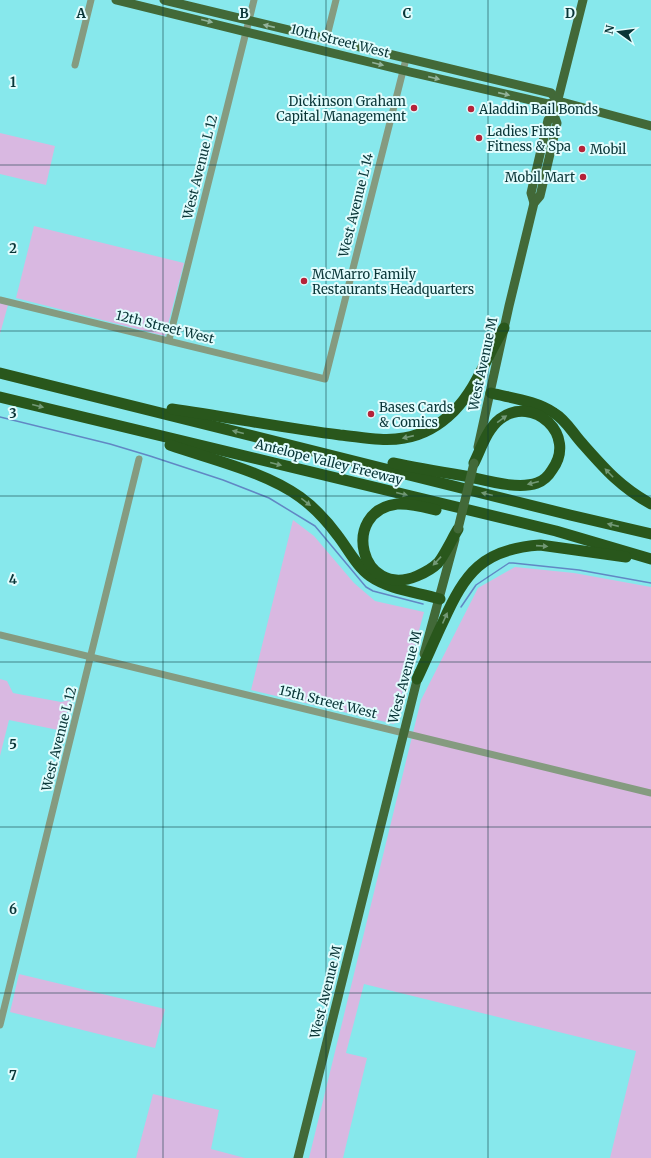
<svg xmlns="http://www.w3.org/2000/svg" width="651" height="1158" font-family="Merriweather,serif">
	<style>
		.green { fill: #d9b8e1 }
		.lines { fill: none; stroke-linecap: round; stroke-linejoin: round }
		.stream { stroke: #6187c4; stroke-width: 1.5 }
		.minor { stroke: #859b80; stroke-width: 7 }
		.major { stroke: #426938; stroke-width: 9 }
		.highway { stroke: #29571c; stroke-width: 11 }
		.major-bridge { stroke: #426938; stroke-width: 9 }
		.oneway { fill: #92b29a }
		.oneway2 { fill: #739976 }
		.grid { fill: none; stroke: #093537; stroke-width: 1; stroke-opacity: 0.55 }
		.poi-dot { fill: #b52339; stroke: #e1fcfd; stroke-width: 1.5 }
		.labels { text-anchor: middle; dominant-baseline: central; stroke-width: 4; stroke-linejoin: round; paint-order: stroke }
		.street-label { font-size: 13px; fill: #093537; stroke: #e1fcfd }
		.poi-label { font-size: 13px; fill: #093537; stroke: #e1fcfd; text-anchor: start }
		.grid-label { font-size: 13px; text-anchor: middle; font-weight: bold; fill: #093537; stroke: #e1fcfd; stroke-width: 4; stroke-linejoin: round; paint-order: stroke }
	</style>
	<rect width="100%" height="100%" fill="#87e8ec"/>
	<g class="green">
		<polygon points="0,133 55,146 46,185 0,174"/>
		<polygon points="34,226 184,263 165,336 16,298"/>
		<polygon points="0,303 8,305 0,334"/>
		<polygon points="293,520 314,536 354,583 375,601 424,612 394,724 251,690"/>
		<polygon points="515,567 574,573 651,587 651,1158 610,1158 636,1051 364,984 346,1053 367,1058 343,1158 309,1158 421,700 478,588"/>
		<polygon points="0,679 7,681 13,693 61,702 70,700 63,731 9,720 0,756"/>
		<polygon points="19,974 165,1009 155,1048 10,1012"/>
		<polygon points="153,1094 219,1110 211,1149 245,1158 136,1158"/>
	</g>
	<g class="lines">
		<g class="stream">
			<polyline points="0,417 110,444 150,456 223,480 269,498 315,526 366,587 373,591 423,604"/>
			<polyline points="461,607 476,585 509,563 513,563 579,570 651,583"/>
		</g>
		<g class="minor">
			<polyline points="326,40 336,0"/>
			<polyline points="75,65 91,0"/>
			<polyline points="0,300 325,379 406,59"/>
			<polyline points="169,340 254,0"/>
			<polyline points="0,635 651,793"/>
			<polyline points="0,1025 139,459"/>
		</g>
		<g class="major">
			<polyline points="116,0 410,72 548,104 558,101 651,126"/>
			<polyline points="164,0 551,93 558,101"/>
			<polyline points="534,203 531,193 548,120 554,115 583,0"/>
			<polyline points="478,447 509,306 534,203 540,196 550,154 557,123 554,115"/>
			<polyline points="424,654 455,539"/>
			<polyline points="298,1158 419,672"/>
		</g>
		<g class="highway">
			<polyline points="0,373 570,515 651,534"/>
			<path d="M491,393C511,398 537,401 554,413C566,420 572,432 581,442C604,468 620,487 651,504"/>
			<polyline points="0,397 556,531 651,559"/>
			<path d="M172,409C228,417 284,428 340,435C361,437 383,442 404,438C423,435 440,425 454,411C477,388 487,355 504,328"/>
			<path d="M170,445C210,459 266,472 300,497C315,508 327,521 338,536C348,549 357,567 370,576C390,590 417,592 440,599"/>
			<path d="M393,463C417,468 441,472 465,476C485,480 517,490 537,483C543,481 549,475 552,470C578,435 533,394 500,419C487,429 481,449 474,463"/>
			<path d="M436,510C424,507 410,503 397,504C340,511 360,600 417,576C424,573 433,568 438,563C444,556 453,537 458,529"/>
			<path d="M417,679C426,660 434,641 443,622C465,573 482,549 540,545L626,557"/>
		</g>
		<polyline class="major-bridge" points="458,529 474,463"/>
	</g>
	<defs><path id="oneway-solid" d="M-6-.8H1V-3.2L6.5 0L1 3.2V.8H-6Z"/></defs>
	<g class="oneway">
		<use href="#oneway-solid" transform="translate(207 21) rotate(14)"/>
		<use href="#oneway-solid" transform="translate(269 26) rotate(-167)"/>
		<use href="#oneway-solid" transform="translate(378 64) rotate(14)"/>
		<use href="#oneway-solid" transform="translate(434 78) rotate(13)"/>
		<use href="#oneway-solid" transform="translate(504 94) rotate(13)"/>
	</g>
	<g class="oneway2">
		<use href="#oneway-solid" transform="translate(38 406) rotate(14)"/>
		<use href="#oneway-solid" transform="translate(502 419) rotate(-36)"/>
		<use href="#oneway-solid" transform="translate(238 432) rotate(-166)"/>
		<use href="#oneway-solid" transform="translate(408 437) rotate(167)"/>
		<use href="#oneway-solid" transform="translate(276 464) rotate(14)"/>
		<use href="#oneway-solid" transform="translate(609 473) rotate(-134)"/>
		<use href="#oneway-solid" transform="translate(533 483) rotate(166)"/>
		<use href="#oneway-solid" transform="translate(402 494) rotate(14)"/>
		<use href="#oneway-solid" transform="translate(487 494) rotate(-166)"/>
		<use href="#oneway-solid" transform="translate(306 502) rotate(38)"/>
		<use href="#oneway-solid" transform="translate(613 525) rotate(-167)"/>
		<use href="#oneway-solid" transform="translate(542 546) rotate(4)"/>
		<use href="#oneway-solid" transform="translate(437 561) rotate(133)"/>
		<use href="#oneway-solid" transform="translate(445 618) rotate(-66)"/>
	</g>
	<path class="grid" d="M163,0V1158M326,0V1158M488,0V1158M0,165H651M0,331H651M0,496H651M0,662H651M0,827H651M0,993H651"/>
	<g class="poi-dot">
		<circle cx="414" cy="108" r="4"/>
		<circle cx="471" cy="109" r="4"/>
		<circle cx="479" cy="138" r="4"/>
		<circle cx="582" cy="149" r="4"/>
		<circle cx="583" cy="177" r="4"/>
		<circle cx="304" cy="281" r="4"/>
		<circle cx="371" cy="414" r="4"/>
	</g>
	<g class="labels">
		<g class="street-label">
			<text transform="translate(340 41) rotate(14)">10th Street West</text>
			<text transform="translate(200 167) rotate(-76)">West Avenue L 12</text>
			<text transform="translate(356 205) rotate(-76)">West Avenue L 14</text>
			<text transform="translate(165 327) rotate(14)">12th Street West</text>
			<text transform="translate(483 364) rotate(-78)">West Avenue M</text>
			<text transform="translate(329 462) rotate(14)">Antelope Valley Freeway</text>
			<text transform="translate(405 677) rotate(-75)">West Avenue M</text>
			<text transform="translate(328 702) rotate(14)">15th Street West</text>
			<text transform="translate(59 739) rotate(-76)">West Avenue L 12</text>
			<text transform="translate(326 992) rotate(-76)">West Avenue M</text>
		</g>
		<g class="poi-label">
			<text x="406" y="101" text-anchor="end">Dickinson Graham<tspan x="406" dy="15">Capital Management</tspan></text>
			<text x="479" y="109">Aladdin Bail Bonds</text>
			<text x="487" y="131">Ladies First<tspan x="487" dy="15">Fitness &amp; Spa</tspan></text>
			<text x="590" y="149">Mobil</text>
			<text x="575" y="177" text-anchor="end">Mobil Mart</text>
			<text x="312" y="274">McMarro Family<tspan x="312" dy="15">Restaurants Headquarters</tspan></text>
			<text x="379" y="407">Bases Cards<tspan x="379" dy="15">&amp; Comics</tspan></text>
		</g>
	</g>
	<g class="grid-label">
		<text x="81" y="18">A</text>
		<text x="244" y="18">B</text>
		<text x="407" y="18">C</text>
		<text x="570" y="18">D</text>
		<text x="13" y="87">1</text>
		<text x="13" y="253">2</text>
		<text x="13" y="418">3</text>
		<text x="13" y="584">4</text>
		<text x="13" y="749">5</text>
		<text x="13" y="914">6</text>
		<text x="13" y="1080">7</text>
	</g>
	<g transform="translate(619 32) rotate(284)" stroke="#e1fcfd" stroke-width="3" paint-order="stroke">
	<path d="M0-3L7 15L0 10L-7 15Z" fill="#093537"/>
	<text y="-6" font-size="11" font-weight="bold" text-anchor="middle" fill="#093537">N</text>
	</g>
</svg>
